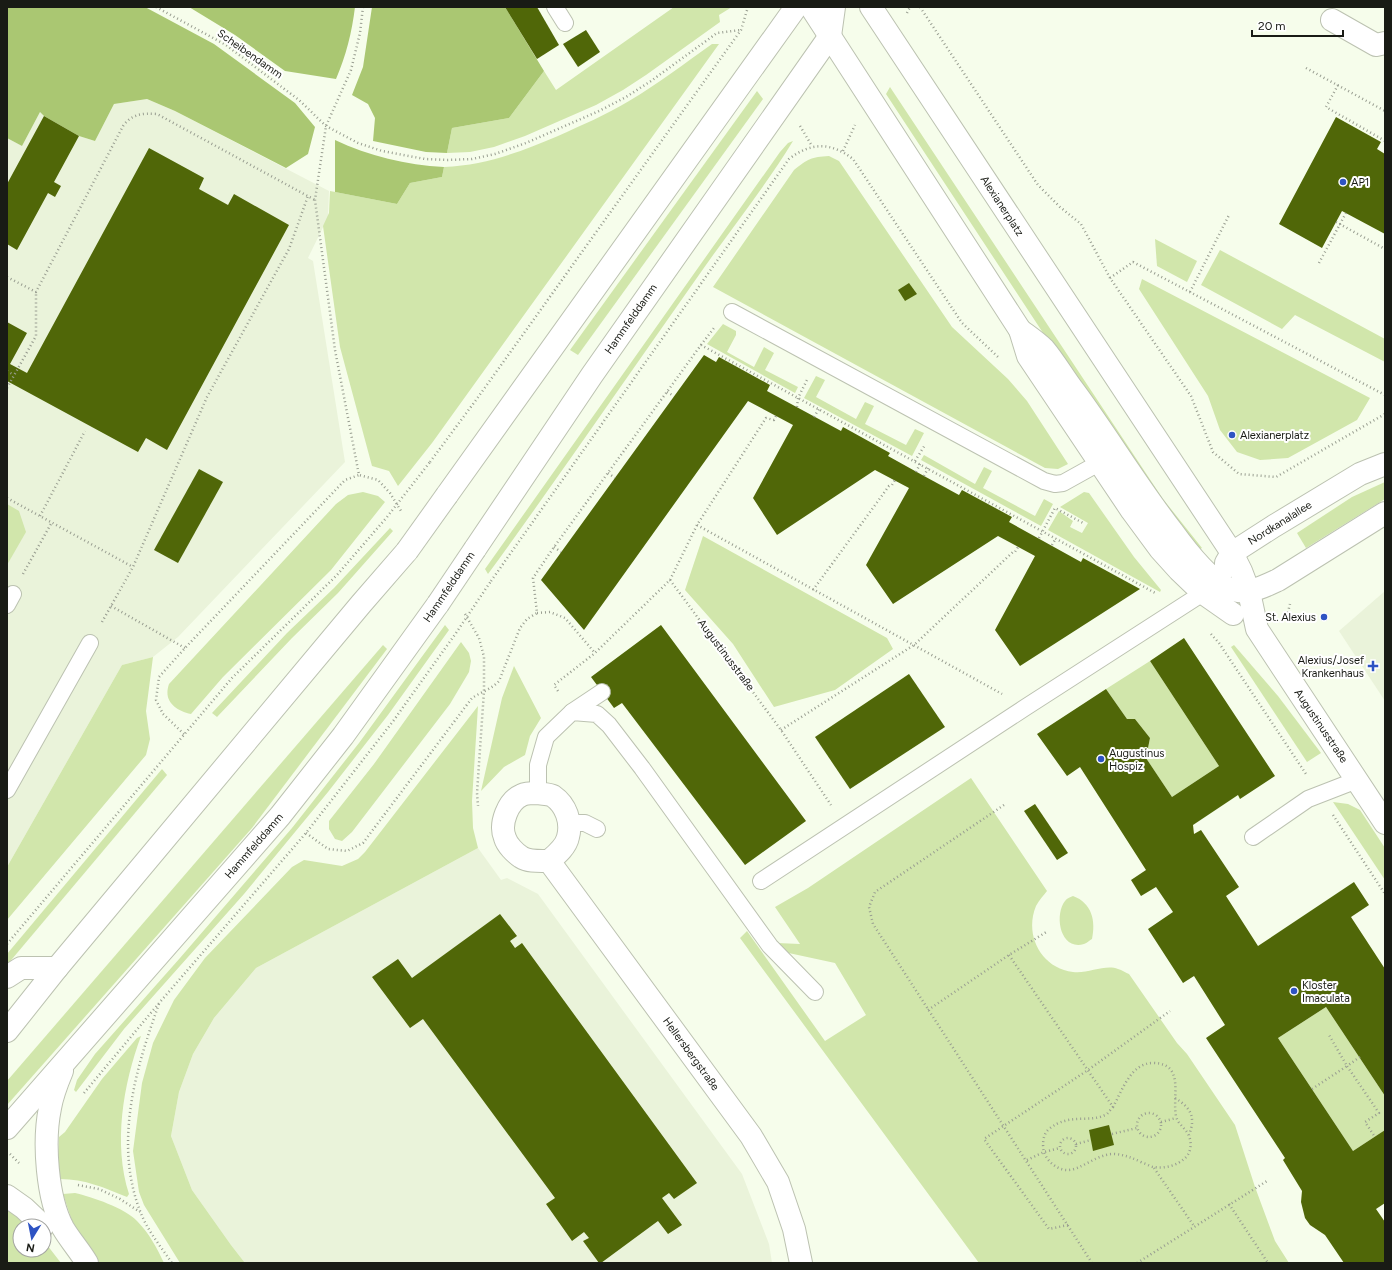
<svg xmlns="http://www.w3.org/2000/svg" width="1392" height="1270" font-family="Figtree,sans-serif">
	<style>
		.built { fill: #eaf3da }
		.green { fill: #d1e6ab }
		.forest { fill: #aac772 }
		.building { fill: #506708 }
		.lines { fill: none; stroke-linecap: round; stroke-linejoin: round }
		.lane-casing { stroke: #bcc2b1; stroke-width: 18 }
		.street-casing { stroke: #bcc2b1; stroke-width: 24 }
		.secondary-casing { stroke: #bcc2b1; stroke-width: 24 }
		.path { stroke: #999e91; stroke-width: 2.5; stroke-dasharray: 1 3; stroke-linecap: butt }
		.lane { stroke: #fff; stroke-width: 16 }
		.street { stroke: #fff; stroke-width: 22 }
		.secondary { stroke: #fff; stroke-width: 22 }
		.secondary-bridge-casing { stroke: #bcc2b1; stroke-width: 24; stroke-linecap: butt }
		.path-bridge { stroke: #999e91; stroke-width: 2.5; stroke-dasharray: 1 3; stroke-linecap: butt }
		.secondary-bridge { stroke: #fff; stroke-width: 22 }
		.poi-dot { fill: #2e53c3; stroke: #fff; stroke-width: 1.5 }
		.labels { text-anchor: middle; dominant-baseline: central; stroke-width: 4; stroke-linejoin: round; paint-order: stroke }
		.street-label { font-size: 11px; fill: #191b15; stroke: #fff }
		.poi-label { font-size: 11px; fill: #191b15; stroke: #fff; text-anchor: start }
	</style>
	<rect width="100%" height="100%" fill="#f6fdeb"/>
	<g class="built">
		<polygon points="147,99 175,111 329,191 328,217 308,258 313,261 345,462 178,637 153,657 122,665 7,867 7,138 22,146 40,112 44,116 79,136 95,141 114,104"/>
		<polygon points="1385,591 1385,701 1339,631"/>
		<polygon points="478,848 501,880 507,878 538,894 742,1174 769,1244 772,1263 245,1263 231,1245 192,1190 171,1136 179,1092 193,1054 214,1018 256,968"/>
	</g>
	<g class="green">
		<polygon points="674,7 732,7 719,15 720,22 646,75 623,90 596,105 525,136 494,147 470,152 447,153 452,128 509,118 544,71 556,90"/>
		<path d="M712,44H719L432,443L398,486L389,471L372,466L340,347L323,226L329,213L330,191L397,204L410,183L442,177L444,167C486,165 520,152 558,136C582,125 606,115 629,101C658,84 685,63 712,44Z"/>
		<polygon points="890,87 1163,499 1202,548 1198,550 1049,342 886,94"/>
		<polygon points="757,91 763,99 578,355 570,350"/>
		<path d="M793,141C763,190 727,234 694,282C625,380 558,478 488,574L485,569L780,152L788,143Z"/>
		<path d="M829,156L839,161L952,327L1008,379L1027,401L1068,464L1058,469L1045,468L713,287L794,170C808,159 811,157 829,156Z"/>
		<polygon points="1155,239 1197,261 1187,282 1157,266"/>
		<polygon points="1220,250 1385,339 1385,362 1295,315 1282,329 1201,285"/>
		<polygon points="1142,279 1370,398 1357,420 1288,458 1260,460 1237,452 1220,430 1208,396 1139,289"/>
		<polygon points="723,324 736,331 736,335 727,352 754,367 764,347 774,353 765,370 798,387 795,393 707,344"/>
		<polygon points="816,376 825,380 816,397 856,419 865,402 874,406 865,424 906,445 915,429 924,433 912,456 804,398"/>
		<polygon points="924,455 975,484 984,467 992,471 983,488 1035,516 1044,499 1053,504 1041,526 921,460"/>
		<polygon points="1385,482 1385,499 1306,548 1297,533 1352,497"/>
		<path d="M363,492L378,496L385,502L331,570L223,677L191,714C175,710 163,701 169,684L336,504L348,495Z"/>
		<polygon points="1084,492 1089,493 1134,557 1161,590 1160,592 1048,530 1059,511 1073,521 1070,527 1082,533 1088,523 1060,507"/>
		<polygon points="7,504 19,511 26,532 7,565"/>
		<polygon points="390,528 393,531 338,593 292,638 217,717 212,713 287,633 334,588"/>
		<polygon points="703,536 887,638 893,649 835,690 774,707 733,644 685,590"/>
		<polygon points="445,625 449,630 388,715 328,792 244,894 124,1029 76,1092 74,1090 77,1080 95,1054 180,958 292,828 359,743"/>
		<polygon points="461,642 469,653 471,661 469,672 450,704 352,832 342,841 335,839 329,829 329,821 374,764"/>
		<polygon points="383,645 387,649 252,828 7,1105 7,1081"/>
		<polygon points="1234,645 1278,696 1321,753 1307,762 1231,647"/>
		<polygon points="153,657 146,711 150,739 146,755 7,920 7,867 122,665"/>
		<polygon points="1150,661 1219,766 1172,797 1142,752 1148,748 1150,738 1135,719 1127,719 1106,689"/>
		<polygon points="514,666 541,718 530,736 525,755 504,767 481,791 502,698"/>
		<polygon points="478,706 472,801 473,828 478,848 256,968 214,1018 193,1054 179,1092 171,1136 192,1190 231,1245 245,1263 180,1263 144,1205 139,1192 133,1151 142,1083 153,1043 174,1000 205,958 292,867 304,860 342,866 358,859 365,852"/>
		<polygon points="162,769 167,775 7,965 7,954"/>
		<path d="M971,778L1047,891C1044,895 1039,900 1036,906C1024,935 1041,968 1073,972C1088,974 1105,964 1118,969C1122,970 1126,973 1129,974L1177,1043L1187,1054L1235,1125L1255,1187L1275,1241L1289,1263H979L740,938L747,931L825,1041L866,1015L835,963L784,952L777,943L800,944L775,907L808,888Z"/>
		<polygon points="1333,802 1348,804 1360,810 1385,848 1385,880"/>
		<path d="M1073,896C1092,903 1096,921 1092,939C1090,940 1087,943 1084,944C1060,951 1054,915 1065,901C1067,898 1071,897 1073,896Z"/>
		<polygon points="1326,1007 1385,1096 1385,1130 1353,1151 1278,1038"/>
		<path d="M141,1036C123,1085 113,1144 129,1194L127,1197C105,1188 85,1179 60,1179L58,1159L59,1137L65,1132L102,1079L137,1038Z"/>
		<path d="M75,1193C92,1197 125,1208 137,1221C149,1233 157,1248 164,1263H100L74,1227L63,1194Z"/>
		<polygon points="7,1209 21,1218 29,1226 20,1226 20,1250 44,1250 44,1241 61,1263 7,1263"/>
	</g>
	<g class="forest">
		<polygon points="7,7 145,7 214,44 295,103 315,127 308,154 286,168 175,111 147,99 114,104 95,141 79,136 44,116 40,112 22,146 7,138"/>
		<path d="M189,7H355C352,32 346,56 336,79L285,71L235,35Z"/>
		<polygon points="372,7 505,7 544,71 509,118 452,128 447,153 426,152 373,141 375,118 368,104 352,95 363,67"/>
		<path d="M335,140C369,156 406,165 444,167L442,177L410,183L397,204L335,192Z"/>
	</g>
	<g class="building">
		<polygon points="505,7 537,7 559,45 537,59"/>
		<polygon points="586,30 600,52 578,67 563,44"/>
		<polygon points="44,116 79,136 54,182 61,186 55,197 48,193 17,250 7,244 7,184"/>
		<polygon points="1336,117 1381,142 1377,149 1385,154 1385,234 1342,211 1322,248 1279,224"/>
		<polygon points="149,148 204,178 199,189 228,205 234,194 289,225 167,450 146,438 138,452 7,381 7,322 27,333 10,364 27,373"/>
		<polygon points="909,283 917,294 905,301 898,290"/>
		<polygon points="704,355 716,362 719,357 770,385 767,391 841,431 843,427 890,453 888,456 924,476 959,495 962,490 1012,517 1009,522 1081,562 1083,558 1140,589 1020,666 995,630 1035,556 998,536 893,604 866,565 909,488 875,470 777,535 753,498 793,425 748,401 584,630 541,580"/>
		<polygon points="199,469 223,482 178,563 154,550"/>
		<polygon points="661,625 806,821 745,865 622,703 614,708 591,677"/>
		<polygon points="1184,638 1275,776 1240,799 1238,795 1193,825 1194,834 1201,830 1239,887 1226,896 1258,946 1354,882 1369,905 1351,917 1385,969 1385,1096 1326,1007 1278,1038 1353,1151 1385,1130 1385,1203 1376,1209 1385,1222 1385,1263 1344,1263 1325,1235 1310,1225 1305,1218 1301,1202 1302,1191 1283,1160 1285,1158 1206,1038 1225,1025 1194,976 1183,983 1148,929 1173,912 1156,887 1141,896 1131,880 1146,870 1080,767 1067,776 1037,734 1106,689 1127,719 1135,719 1150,738 1148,748 1142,752 1172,797 1219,766 1150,661"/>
		<polygon points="909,674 945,727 850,789 815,737"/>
		<polygon points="1035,804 1068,853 1057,860 1024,811"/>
		<polygon points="500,914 517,936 510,941 515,948 522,943 697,1183 674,1199 669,1193 662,1198 682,1225 668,1234 658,1221 601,1263 599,1263 583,1241 589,1238 584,1232 572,1241 546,1204 555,1198 423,1019 410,1028 372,977 398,959 412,978"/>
		<polygon points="1109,1125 1114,1145 1093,1151 1089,1130"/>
	</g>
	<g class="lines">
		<defs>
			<g id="lane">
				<polyline points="555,7 565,23"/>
				<polyline points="732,312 1044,481 1055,484 1063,483 1099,463"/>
				<polyline points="7,605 13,594"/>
				<polyline points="572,712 602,692"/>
				<polyline points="7,790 90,643"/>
				<polyline points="538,793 538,765 546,737 572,712 597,714 609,725 642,768 770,946 815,992"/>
				<polyline points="570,823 585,823 597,829"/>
				<polyline points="1253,837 1308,799 1357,780"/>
				<polyline points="761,881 1026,707 1203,593"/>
			</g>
			<g id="street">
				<polyline points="1332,20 1376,45 1385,43"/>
				<polyline points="1249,592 1257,629 1385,823"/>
				<path d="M538,793C542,794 549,794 553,796C566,805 572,822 568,837C566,847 556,855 549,861C539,861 529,862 521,857C515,853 507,845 505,838C499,824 508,801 522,795C526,793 533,793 538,793Z"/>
				<polyline points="549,861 751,1136 778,1182 794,1229 801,1263"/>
				<polyline points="7,977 21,968 57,968"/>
			</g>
			<g id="secondary">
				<polyline points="811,7 1020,330 1028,356 1132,511 1160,549 1179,570 1203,593 1233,614"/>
				<polyline points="871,7 1232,553 1241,571 1249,592"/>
				<path d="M1020,330C1028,336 1037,342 1044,349C1055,362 1064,378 1074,391C1108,437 1137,486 1172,531C1185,549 1206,577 1226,587C1244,597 1261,588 1278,580L1385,513"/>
				<polyline points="447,495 796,7"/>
				<polyline points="475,549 592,375 830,36 834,7"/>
				<polyline points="1226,567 1226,563 1232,553 1274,526 1360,474 1385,464"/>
				<polyline points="7,1031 57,968 361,604 407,551"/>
				<path d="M62,1071C57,1083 52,1096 50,1108C43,1142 47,1198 63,1228C70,1240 80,1251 87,1263"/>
				<polyline points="7,1128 280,816 343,736 438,604"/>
				<polyline points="7,1196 24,1208 43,1226"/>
			</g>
		</defs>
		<use href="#lane" class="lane-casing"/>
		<use href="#street" class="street-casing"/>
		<use href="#secondary" class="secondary-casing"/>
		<g class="path">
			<polyline points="156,7 226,45 299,100 326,126 358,143 382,151 425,159 448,160 472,159 495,154 526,143 599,111 626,97 651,81 717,33 741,30"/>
			<polyline points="363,7 360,33 351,70 326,126 315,200 335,350 359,475 378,480 390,493 401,511"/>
			<polyline points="920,7 1038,185 1060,207 1081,224 1110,278 1191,396 1213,452 1239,474 1276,477 1385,414"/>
			<polyline points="907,13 910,7"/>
			<polyline points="1306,68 1385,111"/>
			<polyline points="1338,85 1326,107 1385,141"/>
			<polyline points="800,126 812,146"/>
			<polyline points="843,151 855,125"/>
			<polyline points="1336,222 1385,249"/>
			<polyline points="1319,263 1346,213"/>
			<path d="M7,277L36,292L123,126C132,114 142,113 157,114L315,200"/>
			<polyline points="1110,278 1133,262 1385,395"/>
			<polyline points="1190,292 1229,215"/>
			<polyline points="701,345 714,328"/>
			<polyline points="7,371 14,375"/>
			<polyline points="7,388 36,336 36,292"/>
			<polyline points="667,392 674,396"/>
			<polyline points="797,407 798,398 807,380"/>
			<polyline points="814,417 819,409"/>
			<polyline points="915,461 925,445"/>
			<polyline points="430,462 476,400 741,30 748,7"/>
			<polyline points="916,472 920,464"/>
			<polyline points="608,473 615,478"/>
			<polyline points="924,476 928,468"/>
			<polyline points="7,498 133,567"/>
			<polyline points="40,516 85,431"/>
			<polyline points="697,525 1002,694"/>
			<polyline points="1039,538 1055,508 1085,524"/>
			<polyline points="1052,545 1056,538"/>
			<polyline points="554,547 561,552"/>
			<polyline points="23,574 52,522"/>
			<polyline points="670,580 781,730 831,805"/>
			<path d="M491,581L789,159C811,142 831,142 853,159L962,323L999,358"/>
			<polyline points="813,590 889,486 892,485 895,480"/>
			<polyline points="111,606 185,648"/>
			<polyline points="537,613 550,612 565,618 595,653"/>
			<polyline points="465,614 479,638 484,657 484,691 477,793 478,806"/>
			<polyline points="1283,618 1287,616 1290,604"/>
			<polyline points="102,622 133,567 207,397 289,249 308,196"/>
			<polyline points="1211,634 1219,643 1306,774"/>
			<polyline points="558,691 554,685 595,653 670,580 697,525 766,418 774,420 776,416"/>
			<polyline points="781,730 914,645 1013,552 1015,552 1018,547"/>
			<polyline points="184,734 163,714 156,700 159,677 185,648 345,480 359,475"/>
			<polyline points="1004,805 875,892 869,907 873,924 1092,1263"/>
			<polyline points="1333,815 1385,894"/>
			<path d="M306,833L328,849L347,851L363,843L472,698C481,692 492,689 499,681L520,628L527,619L537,613L533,578L554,547L701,345L1157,594"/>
			<polyline points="7,944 232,678 337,575 387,517"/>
			<path d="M1009,955L1113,1107C1111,1109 1109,1112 1107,1114C1090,1124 1070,1112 1049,1129C1043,1134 1042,1144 1044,1152C1047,1161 1056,1169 1066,1170C1081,1171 1097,1153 1115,1154C1125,1155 1133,1158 1143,1163C1147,1164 1151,1167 1154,1167C1165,1169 1178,1165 1185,1158C1191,1153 1192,1143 1189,1136C1186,1128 1178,1125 1176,1116C1172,1096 1185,1064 1154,1063C1131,1062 1122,1091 1113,1107"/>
			<path d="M159,1004C135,1070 114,1143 140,1211C147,1230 161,1247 172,1263"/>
			<polyline points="928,1010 1009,955 1048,931"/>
			<polyline points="1360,1057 1347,1066 1379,1113 1365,1122 1375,1137"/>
			<polyline points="1312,1089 1347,1066 1329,1035"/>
			<polyline points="84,1093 160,1002 306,833 394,720 456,633"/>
			<path d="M1175,1098C1191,1108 1196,1117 1189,1135"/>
			<circle cx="1149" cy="1125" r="12"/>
			<polyline points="1161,1122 1176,1118"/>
			<polyline points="1112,1134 1137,1128"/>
			<circle cx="1068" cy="1146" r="8"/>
			<polyline points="1076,1144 1091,1140"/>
			<polyline points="10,1154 19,1163"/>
			<polyline points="1027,1160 1044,1152 1060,1148"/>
			<polyline points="1154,1168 1194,1226"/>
			<polyline points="78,1185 99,1189 120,1199 140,1212"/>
			<polyline points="1229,1204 1268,1263"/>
			<polyline points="1068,1225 1049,1229 984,1139 1088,1070 1170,1011"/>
			<polyline points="1137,1263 1267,1181"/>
		</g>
		<use href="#lane" class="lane"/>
		<use href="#street" class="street"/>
		<use href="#secondary" class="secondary"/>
		<defs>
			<g id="secondary-bridge">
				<polyline points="407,551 447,495"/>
				<polyline points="438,604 475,549"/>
			</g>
		</defs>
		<use href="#secondary-bridge" class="secondary-bridge-casing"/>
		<g class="path-bridge">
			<polyline points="387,517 430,462"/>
			<polyline points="456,633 491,581"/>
		</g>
		<use href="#secondary-bridge" class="secondary-bridge"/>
	</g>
	<g class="poi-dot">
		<circle cx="1343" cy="182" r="4"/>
		<circle cx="1232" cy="435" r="4"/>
		<circle cx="1324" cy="617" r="4"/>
		<path d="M1371 660h4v4h4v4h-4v4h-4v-4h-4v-4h4z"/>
		<circle cx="1101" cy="759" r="4"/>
		<circle cx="1294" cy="991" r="4"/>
	</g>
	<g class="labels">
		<g class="street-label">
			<text transform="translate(250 54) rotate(35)">Scheibendamm</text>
			<text transform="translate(1002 206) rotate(57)">Alexianerplatz</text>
			<text transform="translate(631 319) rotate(-55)">Hammfelddamm</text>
			<text transform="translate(1280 523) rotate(-32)">Nordkanalallee</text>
			<text transform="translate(449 587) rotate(-56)">Hammfelddamm</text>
			<text transform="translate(726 655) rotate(53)">Augustinusstraße</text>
			<text transform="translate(1321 726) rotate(56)">Augustinusstraße</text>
			<text transform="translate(254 846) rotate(-49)">Hammfelddamm</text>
			<text transform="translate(691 1054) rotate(54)">Hellersbergstraße</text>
		</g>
		<g class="poi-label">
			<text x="1351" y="182">AP1</text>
			<text x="1240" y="435">Alexianerplatz</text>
			<text x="1316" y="617" text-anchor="end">St. Alexius</text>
			<text x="1364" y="660" text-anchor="end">Alexius/Josef<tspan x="1364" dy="13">Krankenhaus</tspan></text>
			<text x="1109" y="753">Augustinus<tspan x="1109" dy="13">Hospiz</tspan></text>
			<text x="1302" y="985">Kloster<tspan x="1302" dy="13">Imaculata</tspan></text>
		</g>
	</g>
	<rect width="1392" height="1270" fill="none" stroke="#191b15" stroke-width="16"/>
	<g transform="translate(32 1238) rotate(190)"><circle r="19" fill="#ffffff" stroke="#a3a4a1"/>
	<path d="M0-3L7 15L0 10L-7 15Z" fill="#2e53c3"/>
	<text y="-6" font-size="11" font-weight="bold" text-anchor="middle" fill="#191b15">N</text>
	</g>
	<path d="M1252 30v6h91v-6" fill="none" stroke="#191b15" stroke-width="2"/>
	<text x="1258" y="30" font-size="12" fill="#191b15" stroke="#ffffff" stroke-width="3" paint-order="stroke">20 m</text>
</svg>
